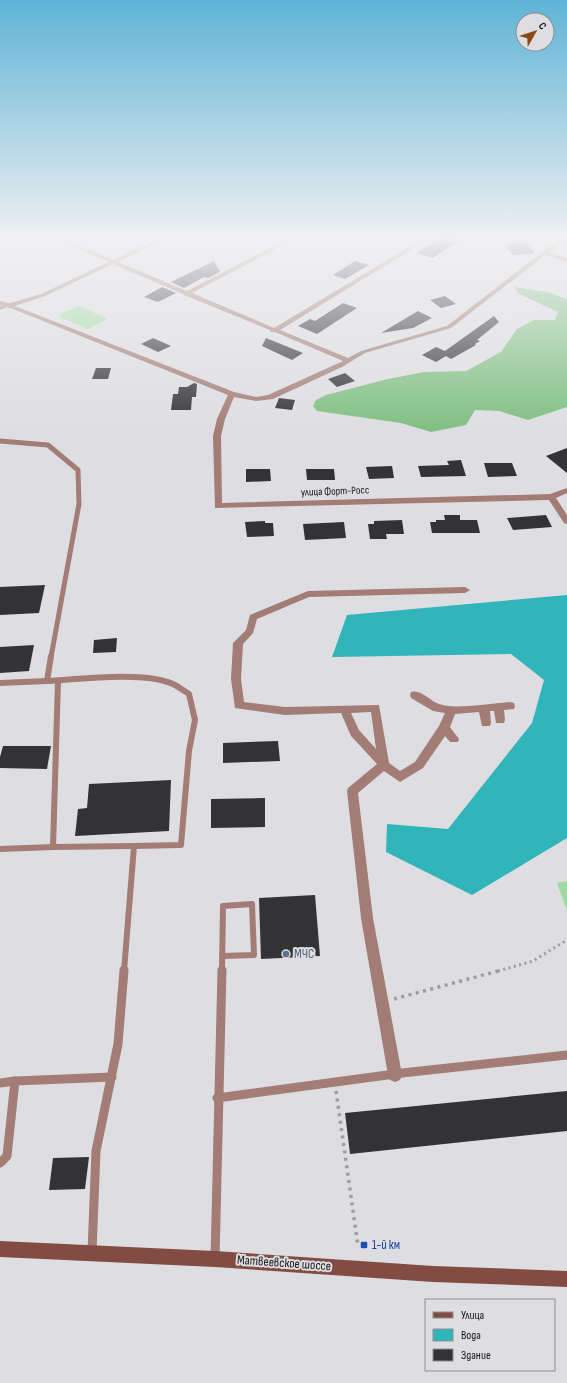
<svg xmlns="http://www.w3.org/2000/svg" width="567" height="1383" font-family="'Sofia Sans Condensed',sans-serif">
	<style>
		.green { fill: #9ed99f }
		.forest { fill: #7fbf81 }
		.water { fill: #30b5ba }
		.building { fill: #333234 }
		.lines { fill: none; stroke-linecap: round; stroke-linejoin: round }
		.path-far1 { stroke: #9d9da0; stroke-width: 3; stroke-dasharray: 2 3.5; stroke-linecap: butt }
		.path { stroke: #9d9da0; stroke-width: 3.5; stroke-dasharray: 3 4.5; stroke-linecap: butt }
		.lane-far3 { stroke: #a27c75; stroke-width: 4 }
		.lane-far2 { stroke: #a27c75; stroke-width: 5 }
		.lane-far1 { stroke: #a27c75; stroke-width: 6 }
		.lane { stroke: #a27c75; stroke-width: 9 }
		.street { fill: #a27c75; fill-rule: evenodd }
		.secondary { fill: #824c43; fill-rule: evenodd }
		.service-dot { fill: #5c6f8a; stroke: #dedee2; stroke-width: 1.5 }
		.transit-dot { fill: #1a4fb4; stroke: #dedee2; stroke-width: 1.5 }
		.labels { text-anchor: middle; dominant-baseline: central; stroke-width: 4; stroke-linejoin: round; paint-order: stroke }
		.street-label { font-size: 11px; fill: #161617; stroke: #dedee2 }
		.near-service-label { font-size: 13px; fill: #4e5e75; stroke: #dedee2; text-anchor: start }
		.near-transit-label { font-size: 13px; fill: #164399; stroke: #dedee2; text-anchor: start }
		.near-street-label { font-size: 13px; fill: #161617; stroke: #dedee2 }
	</style>
	<rect width="100%" height="100%" fill="#dedee2"/>
	<g class="green">
		<polygon points="79,306 106,318 106,320 87,329 60,317 60,314"/>
		<polygon points="567,881 567,911 557,883"/>
	</g>
	<polygon class="forest" points="514,287 547,292 567,299 567,407 528,420 499,411 475,410 466,425 431,432 401,423 317,411 313,406 316,400 326,395 388,379 424,372 466,371 501,352 517,329 534,320 555,320 558,312 519,294"/>
	<polygon class="water" points="567,595 567,838 472,895 386,852 387,824 448,829 532,723 544,680 511,654 332,657 347,615"/>
	<g class="building">
		<polygon points="438,239 461,239 433,258 417,253"/>
		<polygon points="525,242 535,253 513,255 503,244"/>
		<polygon points="214,261 220,272 208,278 204,277 184,288 171,282"/>
		<polygon points="355,261 369,265 345,279 333,275"/>
		<polygon points="162,287 176,293 158,302 144,297"/>
		<polygon points="445,296 456,304 441,308 430,300"/>
		<polygon points="343,303 357,308 317,334 298,326 310,319 315,321"/>
		<polygon points="418,311 432,318 413,328 381,333"/>
		<polygon points="494,316 499,322 477,340 480,341 475,344 476,345 451,359 446,356 436,362 422,355 436,347 445,351"/>
		<polygon points="153,338 171,346 158,352 141,344"/>
		<polygon points="266,338 303,353 292,360 262,346"/>
		<polygon points="96,368 111,368 108,379 92,379"/>
		<polygon points="345,373 355,381 337,387 328,379"/>
		<polygon points="194,383 197,384 196,397 192,397 191,410 171,410 173,394 178,394 179,387 187,387"/>
		<polygon points="279,398 295,400 292,410 275,408"/>
		<polygon points="567,448 567,473 546,456"/>
		<polygon points="461,460 466,476 421,477 418,466 449,465 447,461"/>
		<polygon points="484,463 512,463 517,476 488,477"/>
		<polygon points="392,466 394,478 369,479 366,467"/>
		<polygon points="246,469 270,469 271,481 246,482"/>
		<polygon points="306,469 334,469 335,480 307,480"/>
		<polygon points="444,515 460,515 460,520 477,520 480,533 432,533 430,522 436,522 436,520 445,520"/>
		<polygon points="546,515 552,527 513,530 507,518"/>
		<polygon points="402,520 404,534 386,534 387,539 370,539 368,524 374,524 374,521"/>
		<polygon points="265,521 265,523 273,523 274,536 247,537 245,522"/>
		<polygon points="344,522 346,538 305,540 303,524"/>
		<polygon points="45,585 39,613 0,615 0,587"/>
		<polygon points="117,638 116,652 93,653 94,640"/>
		<polygon points="34,645 29,671 0,673 0,647"/>
		<polygon points="278,741 280,761 223,763 223,743"/>
		<polygon points="3,746 51,746 47,769 0,768 0,757"/>
		<polygon points="171,780 169,831 75,836 78,809 87,808 89,784"/>
		<polygon points="265,798 265,827 211,828 211,799"/>
		<polygon points="315,895 320,956 261,959 259,898"/>
		<polygon points="567,1091 567,1131 350,1154 345,1113"/>
		<polygon points="89,1157 85,1189 49,1190 53,1158"/>
	</g>
	<g class="lines">
		<polyline class="path-far1" points="498,971 533,961 567,940"/>
		<g class="path">
			<polyline points="394,999 502,970"/>
			<polyline points="336,1091 358,1246"/>
		</g>
		<g class="lane-far3">
			<polyline points="545,253 567,260"/>
			<polyline points="0,303 10,306"/>
		</g>
		<polyline class="lane-far2" points="0,441 48,445 78,470 79,504 51,657"/>
		<g class="lane-far1">
			<path d="M51,656L47,681C80,679 144,671 173,684C179,687 184,691 189,694L195,720L189,751L181,845L134,846L124,971"/>
			<polyline points="58,681 53,847 134,846"/>
			<polyline points="0,683 47,681"/>
			<polyline points="0,849 53,847"/>
			<polyline points="222,971 223,906 252,904 254,955 222,956"/>
		</g>
		<g class="lane">
			<polyline points="0,1083 15,1081"/>
			<polyline points="217,1098 402,1073 567,1055"/>
			<polyline points="0,1163 7,1156 15,1081 112,1077"/>
			<polyline points="92,1252 96,1151 118,1044 124,970"/>
			<polyline points="215,1259 222,970"/>
		</g>
		<g class="street">
			<path d="M56,239H64L113,260L157,239H165L118,262L187,291L287,239H295L192,293L274,328L422,239H429L280,330L348,358L361,351L447,326L559,239H566L451,328L365,353L342,367L273,399L256,401L234,397L225,419L221,436L222,503L550,494L567,488V493L556,498L567,515V524L564,523L549,500L215,508L213,436L217,419L228,395L8,307L0,310V306L41,294L109,262ZM113,264L183,294L184,295L270,330L271,332H275L343,361L268,395L256,397L234,392L15,306L45,296Z"/>
			<path d="M465,587L470,590L465,593L309,597L257,619L253,633L243,644L241,679L244,702L285,707L379,705L389,763L400,771L415,762L439,726L445,713L433,711L411,698L410,695L411,692C421,689 430,701 439,704C454,710 493,703 510,702L514,703L515,706L514,709L504,710L505,720L504,723H496L494,711H490L491,723L490,726H482L479,712L455,714L450,727L459,739L458,742H450L445,736L423,768L400,782L384,771L358,793L373,918L402,1075L400,1080L395,1082L390,1080L388,1075L361,918L347,791L348,788L377,764L351,736L341,713L285,715L235,708L231,679L233,643L246,630L250,615L308,591ZM371,712L376,749L359,730L351,713Z"/>
		</g>
		<polygon class="secondary" points="0,1241 215,1251 433,1266 567,1271 567,1287 433,1282 215,1267 0,1257"/>
	</g>
	<linearGradient id="sky" x2="0" y2="1"><stop stop-color="#5eb4d6"/><stop offset="0.55" stop-color="#f0f0f2"/><stop offset="1" stop-color="#f0f0f2" stop-opacity="0"/></linearGradient>
	<rect width="567" height="433" fill="url(#sky)"/>
	<circle class="service-dot" cx="286" cy="954" r="4"/>
	<rect class="transit-dot" x="360" y="1241" width="8" height="8" rx="2"/>
	<g class="labels">
		<g class="street-label">
			<text transform="translate(335 491) rotate(-2)">улица Форт-Росс</text>
		</g>
		<g class="near-service-label">
			<text x="294" y="954">МЧС</text>
		</g>
		<g class="near-transit-label">
			<text x="372" y="1245">1-й км</text>
		</g>
		<g class="near-street-label">
			<text transform="translate(284 1263) rotate(4)">Матвеевское шоссе</text>
		</g>
	</g>
	<rect x="425" y="1299" width="130" height="72" fill="#dedee2" stroke="#8e8e91"/>
	<rect x="433" y="1312" width="20" height="6" fill="#824c43" stroke="#8e8e91"/>
	<text x="461" y="1319" font-size="12" fill="#161617">Улица</text>
	<rect x="433" y="1329" width="20" height="12" fill="#30b5ba" stroke="#8e8e91"/>
	<text x="461" y="1339" font-size="12" fill="#161617">Вода</text>
	<rect x="433" y="1349" width="20" height="12" fill="#333234" stroke="#8e8e91"/>
	<text x="461" y="1359" font-size="12" fill="#161617">Здание</text>
	<g transform="translate(535 32) rotate(51)"><circle r="19" fill="#dedee2" stroke="#8e8e91"/>
	<path d="M0-3L7 15L0 10L-7 15Z" fill="#894b0f"/>
	<text y="-6" font-size="11" font-weight="bold" text-anchor="middle" fill="#161617">С</text>
	</g>
</svg>
